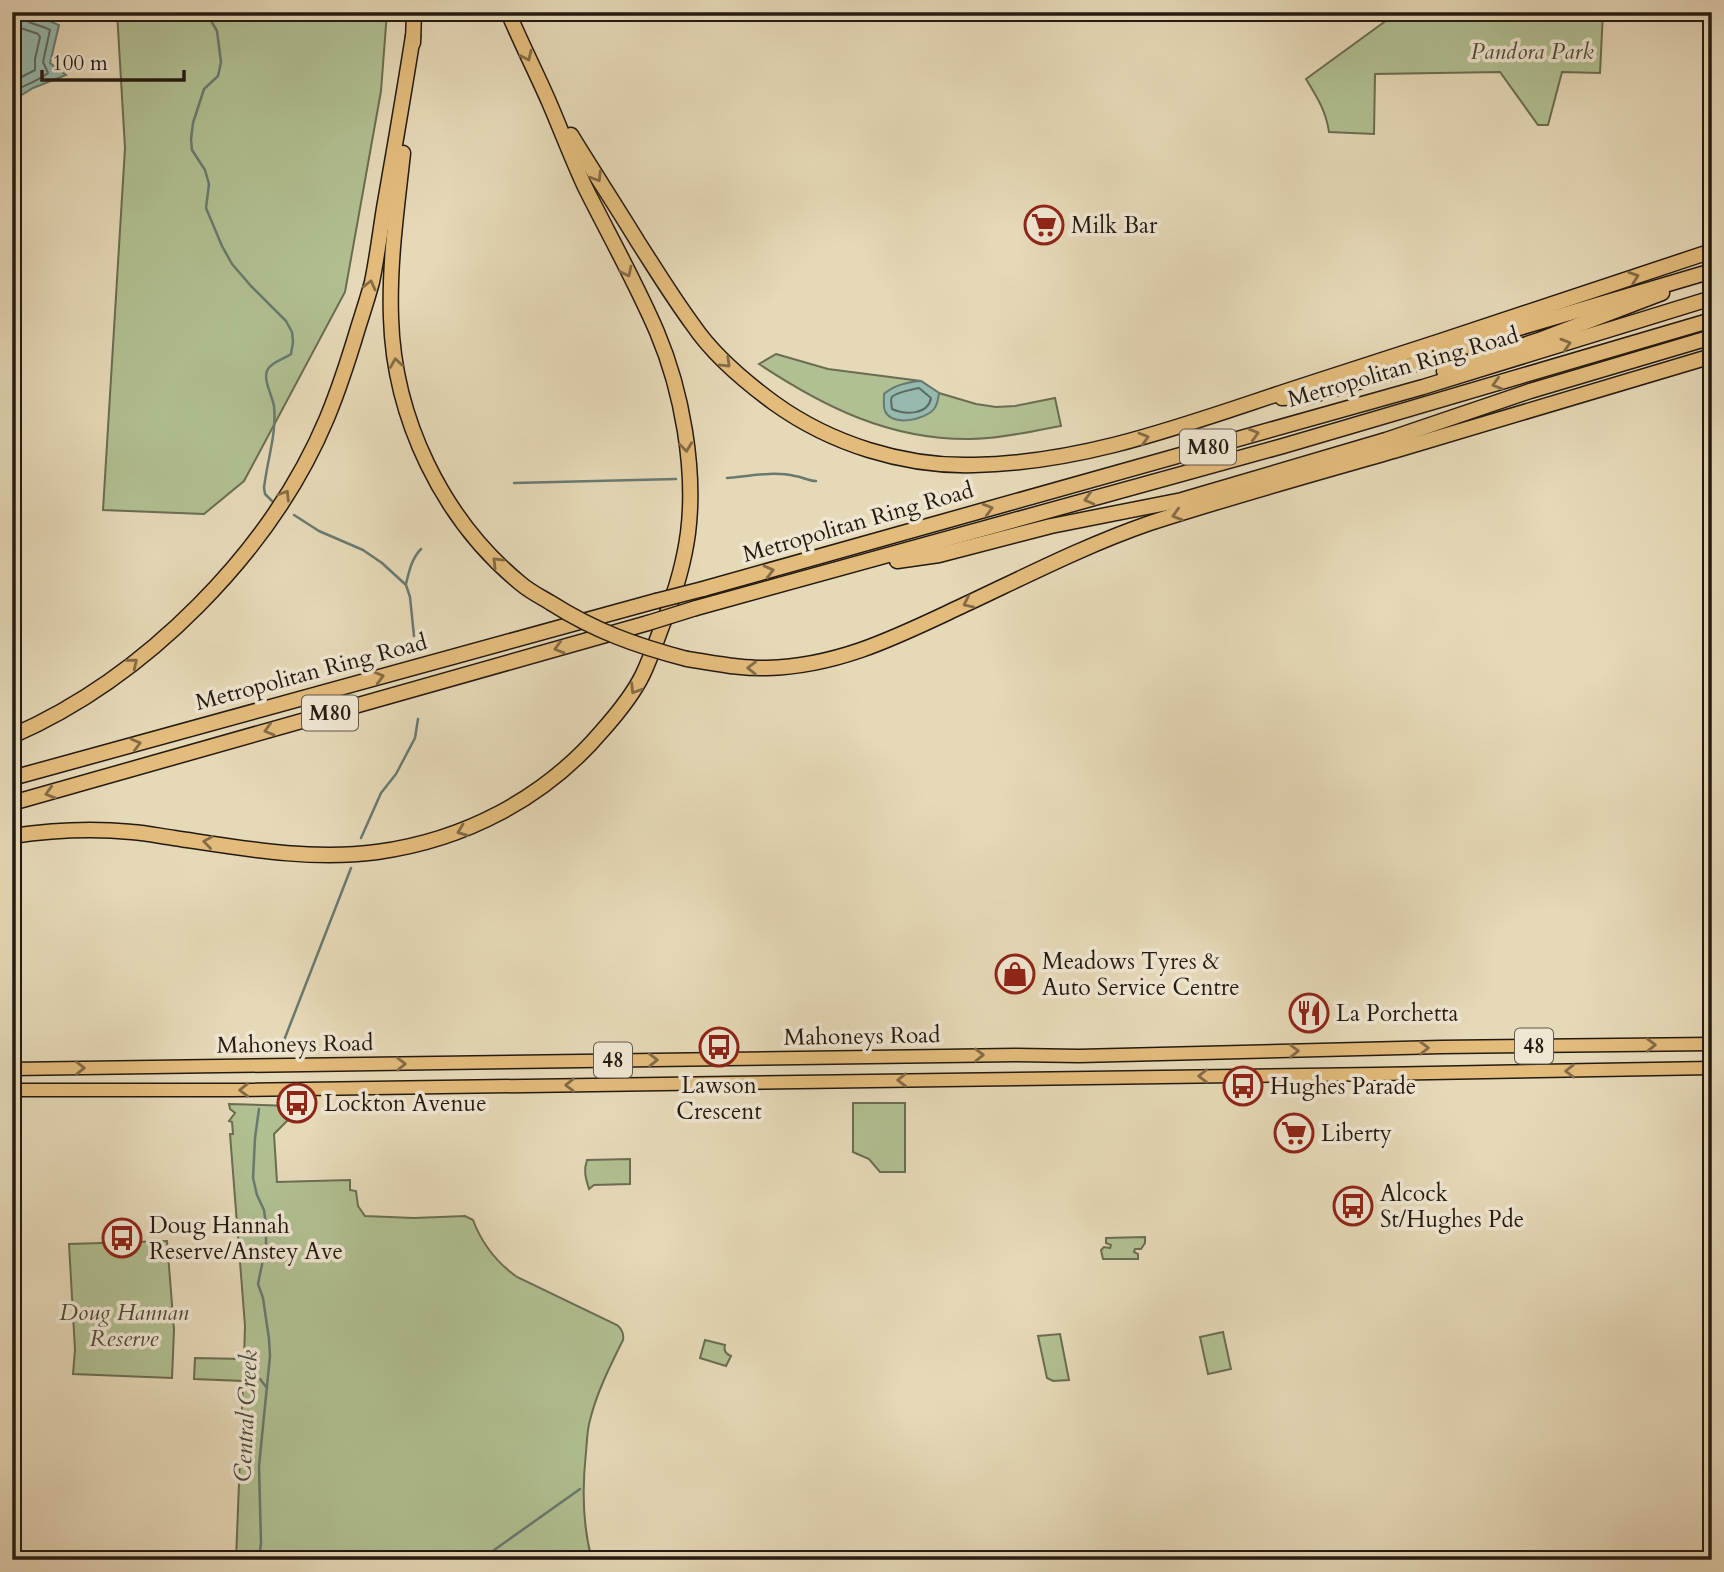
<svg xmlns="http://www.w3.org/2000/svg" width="1724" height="1572" font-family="Cardo,serif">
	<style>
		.green { fill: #b1c092; stroke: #6a6d52; stroke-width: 2 }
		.water { fill: #96bab0; stroke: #687a70; stroke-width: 2 }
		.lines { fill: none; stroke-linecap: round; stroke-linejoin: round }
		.shore { stroke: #5d6a60; stroke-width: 2 }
		.stream { stroke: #687a70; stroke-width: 2.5 }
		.primary-casing { stroke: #241a11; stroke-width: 15 }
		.highway-casing { stroke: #241a11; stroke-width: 17 }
		.primary { stroke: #e3bc7c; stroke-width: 12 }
		.highway { stroke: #e3bc7c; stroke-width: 14 }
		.highway-bridge-casing { stroke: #241a11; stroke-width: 17; stroke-linecap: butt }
		.highway-bridge { stroke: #e3bc7c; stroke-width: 14 }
		.oneway { stroke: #846b46 }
		.labels { text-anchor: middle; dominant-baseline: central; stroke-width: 7; stroke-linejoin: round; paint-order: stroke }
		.shield { fill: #efe6d1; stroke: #61574b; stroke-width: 2 }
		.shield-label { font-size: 21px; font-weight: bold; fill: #241a11 }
		.park-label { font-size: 23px; font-style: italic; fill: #4e4c38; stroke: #efe6d1 }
		.poi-label { font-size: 23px; fill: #241a11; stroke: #efe6d1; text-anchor: start }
		.street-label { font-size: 23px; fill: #241a11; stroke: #efe6d1 }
		.water-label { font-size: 24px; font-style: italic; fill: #464a41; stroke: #efe6d1 }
	</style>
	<rect width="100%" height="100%" fill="#e6d9b8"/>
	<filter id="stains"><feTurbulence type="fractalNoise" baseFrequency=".00286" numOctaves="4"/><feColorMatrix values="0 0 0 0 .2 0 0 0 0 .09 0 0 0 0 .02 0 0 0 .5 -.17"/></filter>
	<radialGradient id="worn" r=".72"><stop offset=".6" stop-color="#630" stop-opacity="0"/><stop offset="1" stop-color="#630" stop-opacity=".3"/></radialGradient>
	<g class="green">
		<polygon points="117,12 387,12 381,91 345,292 244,481 204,514 103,510 125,148"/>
		<path d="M1398,12H1603L1600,73L1562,72L1548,125H1538L1500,72L1375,74L1374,134L1329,132C1326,111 1317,97 1306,79Z"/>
		<path d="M776,354L828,369L921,381L939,393L976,404L996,407L1015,406L1055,398L1061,426C1031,431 1000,439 970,439C890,440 824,407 759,364Z"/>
		<polygon points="853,1103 905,1103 905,1172 880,1172 869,1159 853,1152"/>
		<path d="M229,1104L292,1106L297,1111L274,1134L277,1182L350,1180V1190L356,1191L358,1206L365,1216L414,1218L465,1216L473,1220C482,1244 496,1262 517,1277L617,1325C622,1329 624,1334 623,1340C610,1366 597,1392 590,1420C587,1430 587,1442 586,1452C582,1489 582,1524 592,1560H236L243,1381L194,1379L195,1358L244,1359L245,1326L230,1134H233L232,1122L229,1121L235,1113L230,1109Z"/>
		<path d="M630,1159V1184L594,1185L589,1189C586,1179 583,1171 587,1160Z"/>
		<polygon points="1145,1237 1145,1243 1141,1249 1135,1249 1134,1252 1138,1254 1138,1259 1103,1259 1101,1250 1104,1247 1110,1248 1111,1245 1106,1243 1106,1238"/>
		<polygon points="167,1241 174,1330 172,1378 73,1374 75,1350 69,1244"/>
		<polygon points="1223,1332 1231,1369 1208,1374 1200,1337"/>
		<polygon points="1060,1334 1069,1380 1053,1381 1047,1378 1038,1336"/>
		<path d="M705,1340L725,1345C723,1351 726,1354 731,1356L726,1366L700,1358Z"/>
	</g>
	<g class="water">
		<polygon points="12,14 37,16 59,25 50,63 66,75 33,88 12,101"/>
		<path d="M921,381L939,393C938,399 938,404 934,409C925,420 892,427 885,411C883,407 884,399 884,394C893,386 908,382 921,381Z"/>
	</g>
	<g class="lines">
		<g class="shore">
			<path d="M12,82L35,70V59L40,37L38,34C24,28 14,31 13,12"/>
			<path d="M12,92C23,86 40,80 48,73L43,62L50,30C39,23 24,26 22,12"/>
			<path d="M919,388L931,398C928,415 905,415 892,409C892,407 890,399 892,397C895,393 913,389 919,388Z"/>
		</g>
		<g class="stream">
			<path d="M206,12L217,31L221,62L218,76L204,89L193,123L191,139L192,150L205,170L209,184L206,208L222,246L232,264L251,286L286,321L292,332L293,342L291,354C284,359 272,362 268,369C262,378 272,395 274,406C277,433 267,461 264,488L265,494L272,501"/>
			<path d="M727,478C749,476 774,471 795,476C803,477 808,481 816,481"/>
			<polyline points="514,483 676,479"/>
			<polyline points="294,515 319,531 363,550 382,563 406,585 410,597 414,636"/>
			<path d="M406,584C409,571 412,558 421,549"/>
			<polyline points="361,838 381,793 396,774 415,738 418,719"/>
			<polyline points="281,1048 351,868"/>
			<polyline points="259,1109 255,1138 253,1178 257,1195 264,1210 266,1225 266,1245 258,1284 263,1298 269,1339 270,1356 259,1466 261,1543 259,1560"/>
			<polyline points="260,1379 267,1388"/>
			<polyline points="480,1560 580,1489"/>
		</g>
		<defs>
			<g id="primary">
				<polyline points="12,1069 1016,1055 1079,1056 1441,1047 1712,1044"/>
				<polyline points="12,1090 231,1090 1377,1074 1712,1068"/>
			</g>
			<g id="highway">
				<polyline points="413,43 414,12"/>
				<path d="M571,135C593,171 616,206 638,242C656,270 673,298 693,325C714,356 744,381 774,403C831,444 904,467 974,465C1089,463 1194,421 1302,386C1439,342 1575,297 1712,251"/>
				<path d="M403,153C397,208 389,263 391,318C394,418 442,519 520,583C529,591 541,597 551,603"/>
				<polyline points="1444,371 1539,340 1662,293"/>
				<polyline points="1282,398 1306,397 1392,372 1519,328 1712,271"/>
				<polyline points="897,561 939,555 1051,526 1182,500 1386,440 1530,391 1712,337"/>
				<polyline points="703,589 1423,387 1712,298"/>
				<polyline points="696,608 1283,446 1712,320"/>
				<path d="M687,659C714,663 740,669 767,668C840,666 898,636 962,606C1024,577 1086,545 1150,523C1233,496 1317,473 1400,449C1504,419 1608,388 1712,356"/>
				<path d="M12,736C145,678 271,552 327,418C339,389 349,358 358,328C363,312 368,297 372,282C377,258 380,233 384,208C394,151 404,93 413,36"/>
				<polyline points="12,778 656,601"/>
				<polyline points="12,803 648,623"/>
				<path d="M12,836C52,830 92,828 132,832C146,833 160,836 174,838C241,848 310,861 377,852C465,840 545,798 602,731C618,713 633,695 643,674C651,657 657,639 664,621C675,593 684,563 688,533C696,469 682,391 657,332C636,283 609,235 585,187C572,159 561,130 549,102C536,72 521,43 508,12"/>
			</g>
		</defs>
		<use href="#primary" class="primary-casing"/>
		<use href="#highway" class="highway-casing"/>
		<use href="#primary" class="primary"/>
		<use href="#highway" class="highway"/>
		<defs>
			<g id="highway-bridge">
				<polyline points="656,601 703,589"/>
				<path d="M551,603C595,631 637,646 687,659"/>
				<polyline points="648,623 696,608"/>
			</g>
		</defs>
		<use href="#highway-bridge" class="highway-bridge-casing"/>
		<use href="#highway-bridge" class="highway-bridge"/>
	</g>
	<defs><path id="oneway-chevron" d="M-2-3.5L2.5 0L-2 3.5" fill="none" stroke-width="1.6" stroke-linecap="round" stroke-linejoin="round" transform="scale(1.75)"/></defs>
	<g class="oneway">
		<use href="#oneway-chevron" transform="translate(527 56) rotate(65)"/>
		<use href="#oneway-chevron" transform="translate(597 177) rotate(58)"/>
		<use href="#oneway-chevron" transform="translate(627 272) rotate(64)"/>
		<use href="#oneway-chevron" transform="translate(1634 277) rotate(-19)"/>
		<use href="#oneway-chevron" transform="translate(370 285) rotate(-76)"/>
		<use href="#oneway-chevron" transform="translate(1566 344) rotate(-17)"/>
		<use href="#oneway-chevron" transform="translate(396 363) rotate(-99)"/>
		<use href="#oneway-chevron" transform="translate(726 363) rotate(44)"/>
		<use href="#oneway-chevron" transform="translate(1497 384) rotate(164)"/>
		<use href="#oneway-chevron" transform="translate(1254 434) rotate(-16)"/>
		<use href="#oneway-chevron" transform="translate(1144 438) rotate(-17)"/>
		<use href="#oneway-chevron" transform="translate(686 447) rotate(83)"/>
		<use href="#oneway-chevron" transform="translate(285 495) rotate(-58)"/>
		<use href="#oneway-chevron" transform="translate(1089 499) rotate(165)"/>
		<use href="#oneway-chevron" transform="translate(988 509) rotate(-16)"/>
		<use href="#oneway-chevron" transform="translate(1177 515) rotate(163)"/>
		<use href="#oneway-chevron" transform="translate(497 562) rotate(-135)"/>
		<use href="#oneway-chevron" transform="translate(769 571) rotate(-15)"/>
		<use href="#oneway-chevron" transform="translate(968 603) rotate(155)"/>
		<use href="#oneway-chevron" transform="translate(559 648) rotate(164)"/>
		<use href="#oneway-chevron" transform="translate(133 663) rotate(-39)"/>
		<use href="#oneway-chevron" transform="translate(752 668) rotate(-179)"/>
		<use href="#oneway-chevron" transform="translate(379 677) rotate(-15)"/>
		<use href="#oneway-chevron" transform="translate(635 689) rotate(122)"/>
		<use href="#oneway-chevron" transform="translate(269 730) rotate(164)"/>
		<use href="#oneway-chevron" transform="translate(136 744) rotate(-15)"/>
		<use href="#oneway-chevron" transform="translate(50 793) rotate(164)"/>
		<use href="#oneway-chevron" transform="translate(462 831) rotate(159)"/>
		<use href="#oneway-chevron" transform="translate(208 842) rotate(-172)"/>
		<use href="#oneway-chevron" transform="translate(1651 1045) rotate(-1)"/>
		<use href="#oneway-chevron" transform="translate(1424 1048) rotate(-1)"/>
		<use href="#oneway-chevron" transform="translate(1294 1051) rotate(-1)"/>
		<use href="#oneway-chevron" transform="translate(979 1055) rotate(-1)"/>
		<use href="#oneway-chevron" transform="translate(653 1060) rotate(-1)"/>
		<use href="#oneway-chevron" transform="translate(401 1064) rotate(-1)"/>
		<use href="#oneway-chevron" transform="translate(80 1068) rotate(-1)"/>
		<use href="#oneway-chevron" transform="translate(1570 1071) rotate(179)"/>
		<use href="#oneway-chevron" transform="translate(1203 1076) rotate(179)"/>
		<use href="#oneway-chevron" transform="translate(902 1080) rotate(179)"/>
		<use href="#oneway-chevron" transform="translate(570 1085) rotate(179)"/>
		<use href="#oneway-chevron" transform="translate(244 1090) rotate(179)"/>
	</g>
	<defs>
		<symbol id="supermarket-ring" viewBox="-11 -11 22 22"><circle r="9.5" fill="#efe6d1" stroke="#8f2418" stroke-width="1.5"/><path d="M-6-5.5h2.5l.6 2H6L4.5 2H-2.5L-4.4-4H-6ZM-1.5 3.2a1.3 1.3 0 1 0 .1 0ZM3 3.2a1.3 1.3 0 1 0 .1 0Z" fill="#8f2418"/></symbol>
		<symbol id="shop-ring" viewBox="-11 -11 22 22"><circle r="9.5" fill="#efe6d1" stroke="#8f2418" stroke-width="1.5"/><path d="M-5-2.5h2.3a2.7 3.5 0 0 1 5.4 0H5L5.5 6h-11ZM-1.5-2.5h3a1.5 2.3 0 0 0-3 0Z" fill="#8f2418"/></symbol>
		<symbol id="restaurant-ring" viewBox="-11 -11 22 22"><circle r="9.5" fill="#efe6d1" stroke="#8f2418" stroke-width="1.5"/><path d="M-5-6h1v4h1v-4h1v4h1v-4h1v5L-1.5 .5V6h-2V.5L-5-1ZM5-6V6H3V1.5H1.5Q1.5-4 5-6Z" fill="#8f2418"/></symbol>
		<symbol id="bus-ring" viewBox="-11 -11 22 22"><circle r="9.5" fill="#efe6d1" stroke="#8f2418" stroke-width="1.5"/><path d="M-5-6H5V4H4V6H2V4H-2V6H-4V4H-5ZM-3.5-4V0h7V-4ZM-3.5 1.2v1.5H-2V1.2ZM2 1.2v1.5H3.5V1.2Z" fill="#8f2418"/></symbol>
	</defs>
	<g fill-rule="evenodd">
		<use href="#supermarket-ring" x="1022" y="203" width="44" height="44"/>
		<use href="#shop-ring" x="993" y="952" width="44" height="44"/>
		<use href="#restaurant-ring" x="1287" y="991" width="44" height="44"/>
		<use href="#bus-ring" x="697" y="1025" width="44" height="44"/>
		<use href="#bus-ring" x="1221" y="1064" width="44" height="44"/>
		<use href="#bus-ring" x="275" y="1081" width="44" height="44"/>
		<use href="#supermarket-ring" x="1272" y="1111" width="44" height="44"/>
		<use href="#bus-ring" x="1331" y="1184" width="44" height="44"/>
		<use href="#bus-ring" x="100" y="1216" width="44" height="44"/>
	</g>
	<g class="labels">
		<g class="shield">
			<rect x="1180" y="429.5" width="56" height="35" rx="5"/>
			<rect x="302" y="695.5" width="56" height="35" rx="5"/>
			<rect x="1515" y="1028.5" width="38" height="35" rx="5"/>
			<rect x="594" y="1042.5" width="38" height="35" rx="5"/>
		</g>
		<g class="shield-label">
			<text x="1208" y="447">M80</text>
			<text x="330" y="713">M80</text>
			<text x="1534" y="1046">48</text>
			<text x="613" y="1060">48</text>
		</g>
		<g class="park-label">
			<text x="1532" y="51">Pandora Park</text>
			<text x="124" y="1312">Doug Hannan<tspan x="124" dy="26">Reserve</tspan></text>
		</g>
		<g class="poi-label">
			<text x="1071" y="225">Milk Bar</text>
			<text x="1042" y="961">Meadows Tyres &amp;<tspan x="1042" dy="26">Auto Service Centre</tspan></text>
			<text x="1336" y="1013">La Porchetta</text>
			<text x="719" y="1085" text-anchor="middle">Lawson<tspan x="719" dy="26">Crescent</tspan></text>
			<text x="1270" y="1086">Hughes Parade</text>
			<text x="324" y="1103">Lockton Avenue</text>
			<text x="1321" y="1133">Liberty</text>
			<text x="1380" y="1193">Alcock<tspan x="1380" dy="26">St/Hughes Pde</tspan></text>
			<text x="149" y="1225">Doug Hannah<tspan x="149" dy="26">Reserve/Anstey Ave</tspan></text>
		</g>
		<g class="street-label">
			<text transform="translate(1403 367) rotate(-16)">Metropolitan Ring Road</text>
			<text transform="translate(858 522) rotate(-16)">Metropolitan Ring Road</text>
			<text transform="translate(311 672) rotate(-15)">Metropolitan Ring Road</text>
			<text transform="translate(862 1036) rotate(-1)">Mahoneys Road</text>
			<text transform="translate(295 1044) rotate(-1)">Mahoneys Road</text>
		</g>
		<g class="water-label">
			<text transform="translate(246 1416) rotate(-87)">Central Creek</text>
		</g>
	</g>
	<rect width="1724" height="1572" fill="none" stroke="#e6d9b8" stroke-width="42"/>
	<rect x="14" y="14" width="1696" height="1544" fill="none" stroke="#241a11" stroke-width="3.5"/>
	<rect x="21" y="21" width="1682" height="1530" fill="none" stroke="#241a11" stroke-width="2"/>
	<path d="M42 70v10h142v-10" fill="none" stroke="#241a11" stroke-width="3.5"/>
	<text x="52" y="70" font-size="21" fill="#241a11" stroke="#efe6d1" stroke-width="5" paint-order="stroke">100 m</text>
	<rect width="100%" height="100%" filter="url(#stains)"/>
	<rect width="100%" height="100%" fill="url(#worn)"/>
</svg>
